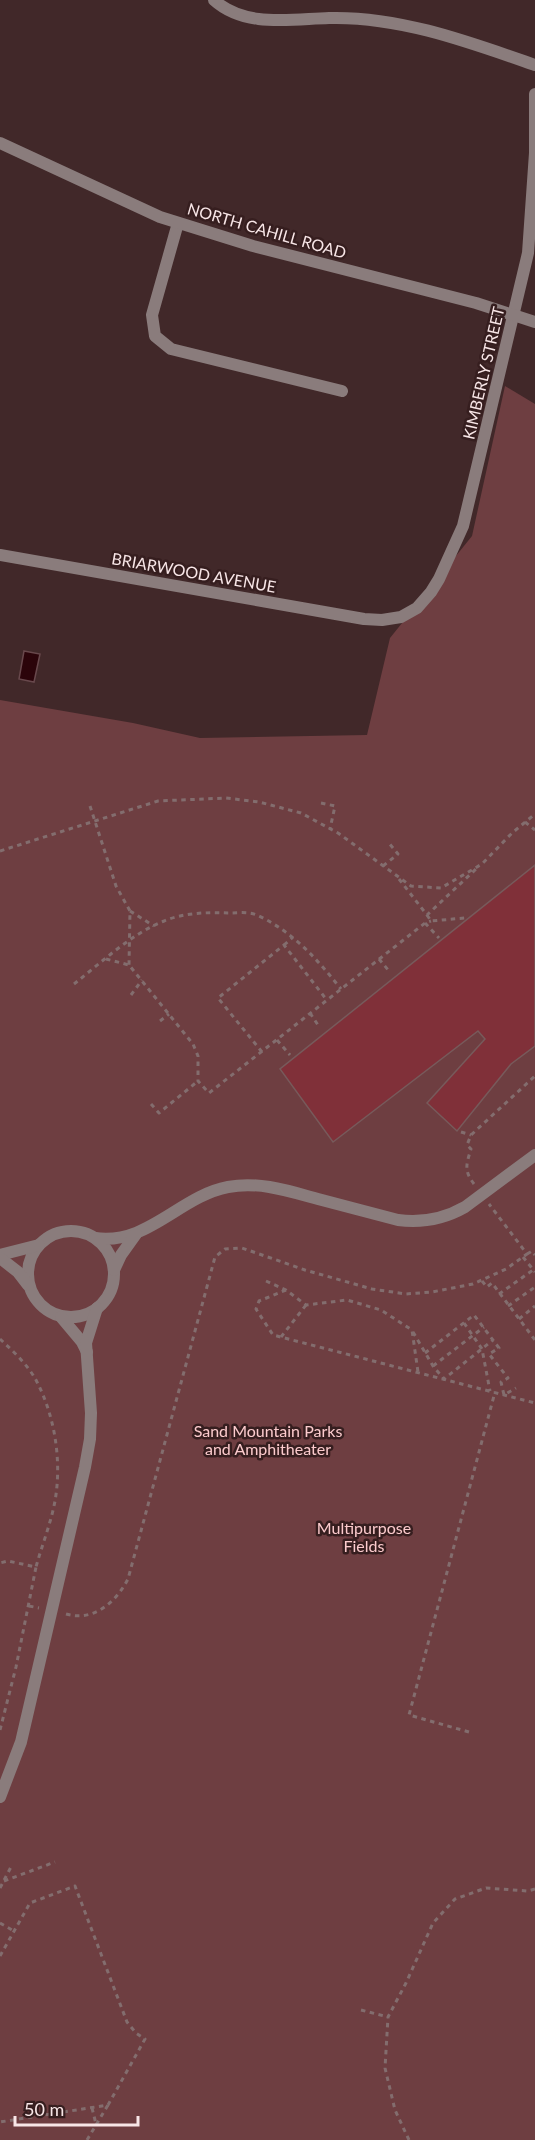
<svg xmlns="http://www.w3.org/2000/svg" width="535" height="2140" font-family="Lato,sans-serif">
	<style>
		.green { fill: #6e3e41 }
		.water { fill: #2b040a; stroke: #68484c; stroke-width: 1.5 }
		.building { fill: #803039; stroke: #775a5b; stroke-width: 1.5 }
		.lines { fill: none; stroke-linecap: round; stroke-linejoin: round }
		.path { stroke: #836d6e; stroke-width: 3; stroke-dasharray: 4.5 4.5; stroke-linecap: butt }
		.minor { stroke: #8a7c7c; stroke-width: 12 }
		.tertiary { stroke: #8a7c7c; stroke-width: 12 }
		.labels { text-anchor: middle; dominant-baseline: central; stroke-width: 5; stroke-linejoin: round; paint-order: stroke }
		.street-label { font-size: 16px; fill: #f8e6e7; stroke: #361e1f }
		.park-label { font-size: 16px; fill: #fccbcd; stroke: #361e1f }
	</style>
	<rect width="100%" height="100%" fill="#412829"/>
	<polygon class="green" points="505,386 535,404 535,2140 0,2140 0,700 133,723 200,738 367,735 390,638 472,536"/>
	<polygon class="water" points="24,651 40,654 34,682 19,679"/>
	<polygon class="building" points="535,865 535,1046 511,1064 457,1131 427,1103 485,1039 478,1031 333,1142 280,1069"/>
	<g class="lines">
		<g class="path">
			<polyline points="321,803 335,806 330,829"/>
			<polyline points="90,806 116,886 130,911 129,965"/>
			<polyline points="525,822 535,830"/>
			<polyline points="0,851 158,801 226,798 259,802 301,813 338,833 411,886 441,888 482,864 512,833 535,814"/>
			<polyline points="383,866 398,854 388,842"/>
			<polyline points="399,879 427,915 476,869"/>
			<polyline points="130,911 154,926"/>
			<polyline points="427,915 431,921 465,918"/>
			<polyline points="425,923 439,938"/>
			<polyline points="284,945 293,937"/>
			<polyline points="106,959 129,965 193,1044 198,1056 198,1081 209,1093 425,923 431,921"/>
			<polyline points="379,959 389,971"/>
			<path d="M74,984C102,962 131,934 164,921C183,913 207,912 228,913C238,913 250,911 259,916C294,933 317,959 341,989"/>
			<polyline points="131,995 142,980"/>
			<polyline points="310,1013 318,1025"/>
			<polyline points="160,1021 169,1014"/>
			<polyline points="277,1040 290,1055"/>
			<polyline points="262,1052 218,998 284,945 326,999"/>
			<polyline points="151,1104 159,1113 198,1081"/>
			<polyline points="461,1132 471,1135"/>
			<path d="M474,1184C464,1171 466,1165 471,1149L467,1145L471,1135L535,1076"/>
			<polyline points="527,1254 532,1251 535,1255"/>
			<polyline points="523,1257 535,1272"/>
			<polyline points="266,1281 286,1290 306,1305 347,1300 381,1310 412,1330 418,1372"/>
			<polyline points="482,1281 487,1287 492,1283 535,1340"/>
			<polyline points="286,1290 259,1301 256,1309 273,1335 535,1403"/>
			<polyline points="499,1294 533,1270"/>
			<polyline points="508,1306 535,1287"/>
			<polyline points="519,1319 535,1306"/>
			<polyline points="464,1323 482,1349 490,1391"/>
			<polyline points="413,1332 433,1366 444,1379 493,1340"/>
			<polyline points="281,1337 306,1305"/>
			<path d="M0,1339C13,1351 27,1364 36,1380C55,1416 62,1461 55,1501C51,1523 42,1545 36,1567L8,1561L0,1563"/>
			<polyline points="425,1353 474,1315 499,1348 489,1354 508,1378 501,1382 504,1395 516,1388"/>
			<polyline points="433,1366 484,1327"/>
			<polyline points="29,1606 39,1608"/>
			<path d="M66,1614C94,1622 116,1602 128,1579L215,1257L225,1249L242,1248L305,1270L372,1289L406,1294L432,1292L473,1284L506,1269L527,1254L489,1204"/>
			<polyline points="0,1730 16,1667 36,1567"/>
			<polyline points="469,1732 409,1715 495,1392"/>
			<polyline points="4,1881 55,1862"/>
			<polyline points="0,1888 11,1867"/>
			<polyline points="0,1923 14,1931"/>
			<polyline points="0,1956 30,1903 75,1886 127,2022 136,2033 145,2039 108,2105 0,2122"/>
			<polyline points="361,2010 388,2017"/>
			<polyline points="92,2108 96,2124"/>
			<polyline points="87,2140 108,2105"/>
			<polyline points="409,2140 395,2110 385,2068 388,2017 406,1983 433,1923 455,1899 486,1888 528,1891 535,1889"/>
		</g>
		<g class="minor">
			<path d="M214,0C245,28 291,19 329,18C399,16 469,42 535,65"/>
			<polyline points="178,223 152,315 155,336 171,349 342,391"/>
			<polyline points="0,555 364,619 382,620 401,617 417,608 431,592 439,579 463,526 528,253 535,153 535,94"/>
			<circle cx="71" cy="1274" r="43"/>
			<path d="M95,1238C147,1246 180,1196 228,1187C259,1181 289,1191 318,1199C345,1206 371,1213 398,1220C421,1223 444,1219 465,1207L535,1155"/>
			<polyline points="0,1255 39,1245"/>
			<polyline points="0,1258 18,1272 28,1285"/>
			<polyline points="114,1270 121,1255 136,1234"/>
			<polyline points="61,1317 82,1342 87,1352"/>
			<polyline points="0,1797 21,1742 85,1467 90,1439 91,1413 86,1343 97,1308"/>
		</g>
		<polyline class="tertiary" points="0,143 160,217 253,246 476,303 535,322"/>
	</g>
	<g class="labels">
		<g class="street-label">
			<text transform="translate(267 230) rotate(16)">NORTH CAHILL ROAD</text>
			<text transform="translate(483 373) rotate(-77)">KIMBERLY STREET</text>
			<text transform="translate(194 572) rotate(10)">BRIARWOOD AVENUE</text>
		</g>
		<g class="park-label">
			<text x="268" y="1430">Sand Mountain Parks<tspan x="268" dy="18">and Amphitheater</tspan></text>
			<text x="364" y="1527">Multipurpose<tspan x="364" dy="18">Fields</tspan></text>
		</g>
	</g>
	<path d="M15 2116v9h123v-9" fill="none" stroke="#f8e6e7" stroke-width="3"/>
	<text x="24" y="2116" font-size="18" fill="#f8e6e7" stroke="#361e1f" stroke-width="4.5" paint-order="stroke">50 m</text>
</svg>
